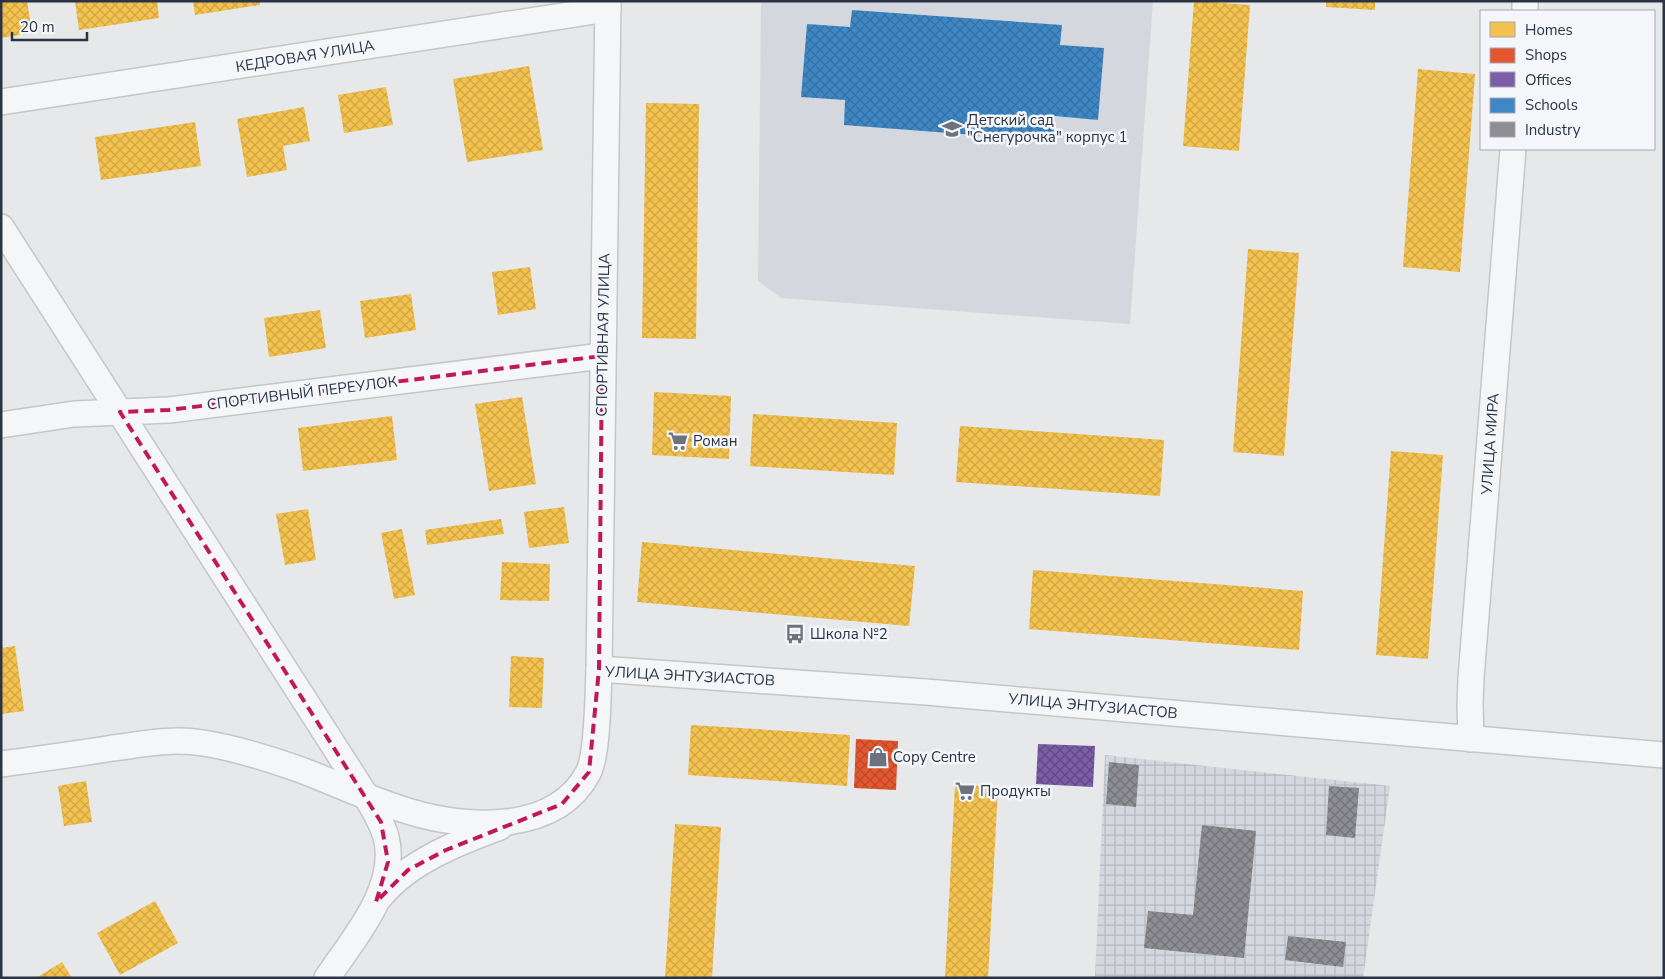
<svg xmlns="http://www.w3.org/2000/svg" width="1665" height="979" font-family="'Nunito Sans',sans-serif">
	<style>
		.built { fill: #d4d7dd }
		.industrial { fill: url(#industrial-grid) }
		.homes { fill: url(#homes-cross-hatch) }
		.shops { fill: url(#shops-cross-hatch) }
		.offices { fill: url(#offices-cross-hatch) }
		.schools { fill: url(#schools-cross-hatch) }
		.industry { fill: url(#industry-cross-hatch) }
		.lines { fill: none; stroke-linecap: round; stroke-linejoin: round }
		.street-casing { stroke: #c4c6c8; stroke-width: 28 }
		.street { stroke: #f5f6f7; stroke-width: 25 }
		.marked { fill: none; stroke: #c2185b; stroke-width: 4; stroke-dasharray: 10 6; stroke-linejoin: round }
		.labels { text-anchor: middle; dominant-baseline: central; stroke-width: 5; stroke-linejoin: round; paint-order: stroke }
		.street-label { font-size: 15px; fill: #2b3445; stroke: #f4f6f9 }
		.poi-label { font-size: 15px; fill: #2b3445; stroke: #f4f6f9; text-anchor: start }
	</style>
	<defs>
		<pattern id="industrial-grid" width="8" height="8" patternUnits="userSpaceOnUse" patternTransform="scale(1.25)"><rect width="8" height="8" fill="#d4d7dd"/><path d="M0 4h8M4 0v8" fill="none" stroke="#b6b9bf"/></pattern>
		<pattern id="homes-cross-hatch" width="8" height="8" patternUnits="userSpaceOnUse" patternTransform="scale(1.25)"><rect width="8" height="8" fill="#f2c14e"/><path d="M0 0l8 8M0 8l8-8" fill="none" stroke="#d0a645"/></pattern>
		<pattern id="shops-cross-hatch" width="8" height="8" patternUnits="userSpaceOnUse" patternTransform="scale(1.25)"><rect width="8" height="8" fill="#e4572e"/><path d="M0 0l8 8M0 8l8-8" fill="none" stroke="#b94929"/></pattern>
		<pattern id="offices-cross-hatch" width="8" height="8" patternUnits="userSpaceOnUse" patternTransform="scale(1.25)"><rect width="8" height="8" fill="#7b5ea7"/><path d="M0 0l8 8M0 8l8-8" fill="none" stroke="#604a82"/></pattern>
		<pattern id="schools-cross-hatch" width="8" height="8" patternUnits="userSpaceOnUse" patternTransform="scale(1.25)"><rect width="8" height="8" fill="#3f88c5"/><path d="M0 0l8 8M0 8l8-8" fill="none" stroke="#3570a2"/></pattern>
		<pattern id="industry-cross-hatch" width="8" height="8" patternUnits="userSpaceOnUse" patternTransform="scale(1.25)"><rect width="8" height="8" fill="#8d8d92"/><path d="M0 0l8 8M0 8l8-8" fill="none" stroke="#737479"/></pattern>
	</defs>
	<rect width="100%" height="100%" fill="#e6e8ea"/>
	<polygon class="built" points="761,1 1153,1 1130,324 781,298 758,281"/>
	<polygon class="industrial" points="1105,755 1390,786 1363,978 1095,978"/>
	<g class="homes">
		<polygon points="1,1 27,1 32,33 1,38"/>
		<polygon points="75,1 157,1 159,18 79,30"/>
		<polygon points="193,1 260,1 260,5 195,15"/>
		<polygon points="1194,1 1250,5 1239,151 1183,146"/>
		<polygon points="1326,1 1375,1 1375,10 1326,7"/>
		<polygon points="529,66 543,150 467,162 453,79"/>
		<polygon points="1418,69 1475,74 1460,272 1403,267"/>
		<polygon points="386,87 393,125 344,133 338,95"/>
		<polygon points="646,103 699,104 696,339 642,338"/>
		<polygon points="304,107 310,141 283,146 287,170 247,177 237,119"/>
		<polygon points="195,122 201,166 101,180 95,137"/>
		<polygon points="1248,249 1299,253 1284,456 1233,452"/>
		<polygon points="530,267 536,309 498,315 492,272"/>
		<polygon points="411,294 416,330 365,338 360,301"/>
		<polygon points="320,310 326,348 269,357 264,318"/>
		<polygon points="654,392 731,396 729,459 652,455"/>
		<polygon points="522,397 536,484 489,491 475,404"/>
		<polygon points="753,414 897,423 894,475 750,466"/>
		<polygon points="392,416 397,460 303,471 298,428"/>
		<polygon points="960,426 1164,440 1160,496 956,482"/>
		<polygon points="1391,451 1443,455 1428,659 1376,655"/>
		<polygon points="564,507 569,543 529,548 524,512"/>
		<polygon points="308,509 316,560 285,565 276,514"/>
		<polygon points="501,519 504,534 427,545 425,530"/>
		<polygon points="402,529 415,595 394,599 381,533"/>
		<polygon points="642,542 915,566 909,626 637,602"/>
		<polygon points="502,562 550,564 549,601 500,600"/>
		<polygon points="1033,570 1303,591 1299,650 1029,629"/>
		<polygon points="15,646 24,711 1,714 1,648"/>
		<polygon points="511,656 544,658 542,708 509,707"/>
		<polygon points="691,725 850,735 847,786 688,775"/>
		<polygon points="86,781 92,822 64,826 58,786"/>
		<polygon points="955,784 998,787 988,978 945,978"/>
		<polygon points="675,824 721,827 712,978 665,978"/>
		<polygon points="155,901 178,943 120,975 97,933"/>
		<polygon points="62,962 72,978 36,978"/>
	</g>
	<polygon class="shops" points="856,739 898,741 896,790 854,788"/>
	<polygon class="offices" points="1038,744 1095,746 1093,787 1036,784"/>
	<polygon class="schools" points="852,10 1062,25 1060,45 1104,48 1098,120 1055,116 1053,141 844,125 845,100 801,97 807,24 850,27"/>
	<g class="industry">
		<polygon points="1109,762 1139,765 1136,807 1106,804"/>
		<polygon points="1329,786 1359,788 1355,838 1326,835"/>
		<polygon points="1202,825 1256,831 1244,958 1144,948 1148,911 1193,915"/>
		<polygon points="1288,936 1346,942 1343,967 1285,960"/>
	</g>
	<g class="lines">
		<defs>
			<g id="street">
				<polyline points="1525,11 1525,1"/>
				<polyline points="1,102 608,9"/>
				<path d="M1,227L366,796C373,809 382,822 386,837C399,888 353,939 327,978"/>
				<polyline points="1,425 74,414 169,410 602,356"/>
				<polyline points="599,669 608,1"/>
				<polyline points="1471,739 1470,705 1471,678 1513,149"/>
				<path d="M1,764C39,759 76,754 113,748C144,744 172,738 203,743C236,748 270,759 301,770C338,784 373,801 411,812C467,829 556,834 588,773C598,755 598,692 599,669L926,692L1664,755"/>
				<path d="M380,897C408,862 459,842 500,827"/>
			</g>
		</defs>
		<use href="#street" class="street-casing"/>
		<use href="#street" class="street"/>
	</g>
	<path class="marked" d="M602,356L599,669L589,772L562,804L446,850L408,870L376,902L388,862L381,822L120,412L169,410Z"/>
	<defs>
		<symbol id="school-bare" viewBox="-9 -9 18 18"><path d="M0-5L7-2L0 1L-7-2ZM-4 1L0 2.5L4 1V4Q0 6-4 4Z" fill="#6c737f" stroke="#f4f6f9" stroke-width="2.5" paint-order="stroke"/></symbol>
		<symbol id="supermarket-bare" viewBox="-9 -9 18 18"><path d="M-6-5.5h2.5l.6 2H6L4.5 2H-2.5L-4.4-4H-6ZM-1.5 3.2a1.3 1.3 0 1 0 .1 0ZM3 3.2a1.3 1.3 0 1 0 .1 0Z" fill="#6c737f" stroke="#f4f6f9" stroke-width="2.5" paint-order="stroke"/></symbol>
		<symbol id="bus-bare" viewBox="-9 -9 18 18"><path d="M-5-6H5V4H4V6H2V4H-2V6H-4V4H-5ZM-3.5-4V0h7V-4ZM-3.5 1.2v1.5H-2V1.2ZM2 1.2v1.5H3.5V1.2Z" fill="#6c737f" stroke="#f4f6f9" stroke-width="2.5" paint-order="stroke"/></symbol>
		<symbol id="shop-bare" viewBox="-9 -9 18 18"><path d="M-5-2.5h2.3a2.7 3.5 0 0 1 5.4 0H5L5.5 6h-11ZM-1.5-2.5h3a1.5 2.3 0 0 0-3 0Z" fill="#6c737f" stroke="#f4f6f9" stroke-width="2.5" paint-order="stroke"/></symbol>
	</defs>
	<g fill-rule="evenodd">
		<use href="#school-bare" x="938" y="115" width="28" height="28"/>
		<use href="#supermarket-bare" x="664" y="427" width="28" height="28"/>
		<use href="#bus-bare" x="781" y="620" width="28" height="28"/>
		<use href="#shop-bare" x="864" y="743" width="28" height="28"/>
		<use href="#supermarket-bare" x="951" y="777" width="28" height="28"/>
	</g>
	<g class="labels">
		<g class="street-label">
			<text transform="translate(305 56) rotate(-9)">КЕДРОВАЯ УЛИЦА</text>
			<text transform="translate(603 335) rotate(-89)">СПОРТИВНАЯ УЛИЦА</text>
			<text transform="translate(302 393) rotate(-7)">СПОРТИВНЫЙ ПЕРЕУЛОК</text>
			<text transform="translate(1490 444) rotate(-86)">УЛИЦА МИРА</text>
			<text transform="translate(690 676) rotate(3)">УЛИЦА ЭНТУЗИАСТОВ</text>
			<text transform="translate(1093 706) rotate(5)">УЛИЦА ЭНТУЗИАСТОВ</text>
		</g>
		<g class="poi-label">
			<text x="967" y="120">Детский сад<tspan x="967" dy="17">"Снегурочка" корпус 1</tspan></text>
			<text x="693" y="441">Роман</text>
			<text x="810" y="634">Школа №2</text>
			<text x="893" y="757">Copy Centre</text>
			<text x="980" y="791">Продукты</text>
		</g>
	</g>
	<rect width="1665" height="979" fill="none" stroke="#2b3445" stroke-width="5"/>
	<rect x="1480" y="10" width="175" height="140" fill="#f4f6f9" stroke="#a4a8b1"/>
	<rect x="1490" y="22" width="25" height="15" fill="#f2c14e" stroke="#a4a8b1"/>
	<text x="1525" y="35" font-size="15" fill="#2b3445">Homes</text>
	<rect x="1490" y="48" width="25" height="15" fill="#e4572e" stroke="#a4a8b1"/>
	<text x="1525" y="60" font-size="15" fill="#2b3445">Shops</text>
	<rect x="1490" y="72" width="25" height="15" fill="#7b5ea7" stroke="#a4a8b1"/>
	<text x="1525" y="85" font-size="15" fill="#2b3445">Offices</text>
	<rect x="1490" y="98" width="25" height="15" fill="#3f88c5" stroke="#a4a8b1"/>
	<text x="1525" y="110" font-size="15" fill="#2b3445">Schools</text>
	<rect x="1490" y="122" width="25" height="15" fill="#8d8d92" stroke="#a4a8b1"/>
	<text x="1525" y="135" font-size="15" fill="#2b3445">Industry</text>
	<path d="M12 32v8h75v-8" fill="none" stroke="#2b3445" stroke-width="2.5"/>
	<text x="20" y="32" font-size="15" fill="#2b3445" stroke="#f4f6f9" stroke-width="4" paint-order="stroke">20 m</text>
</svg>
